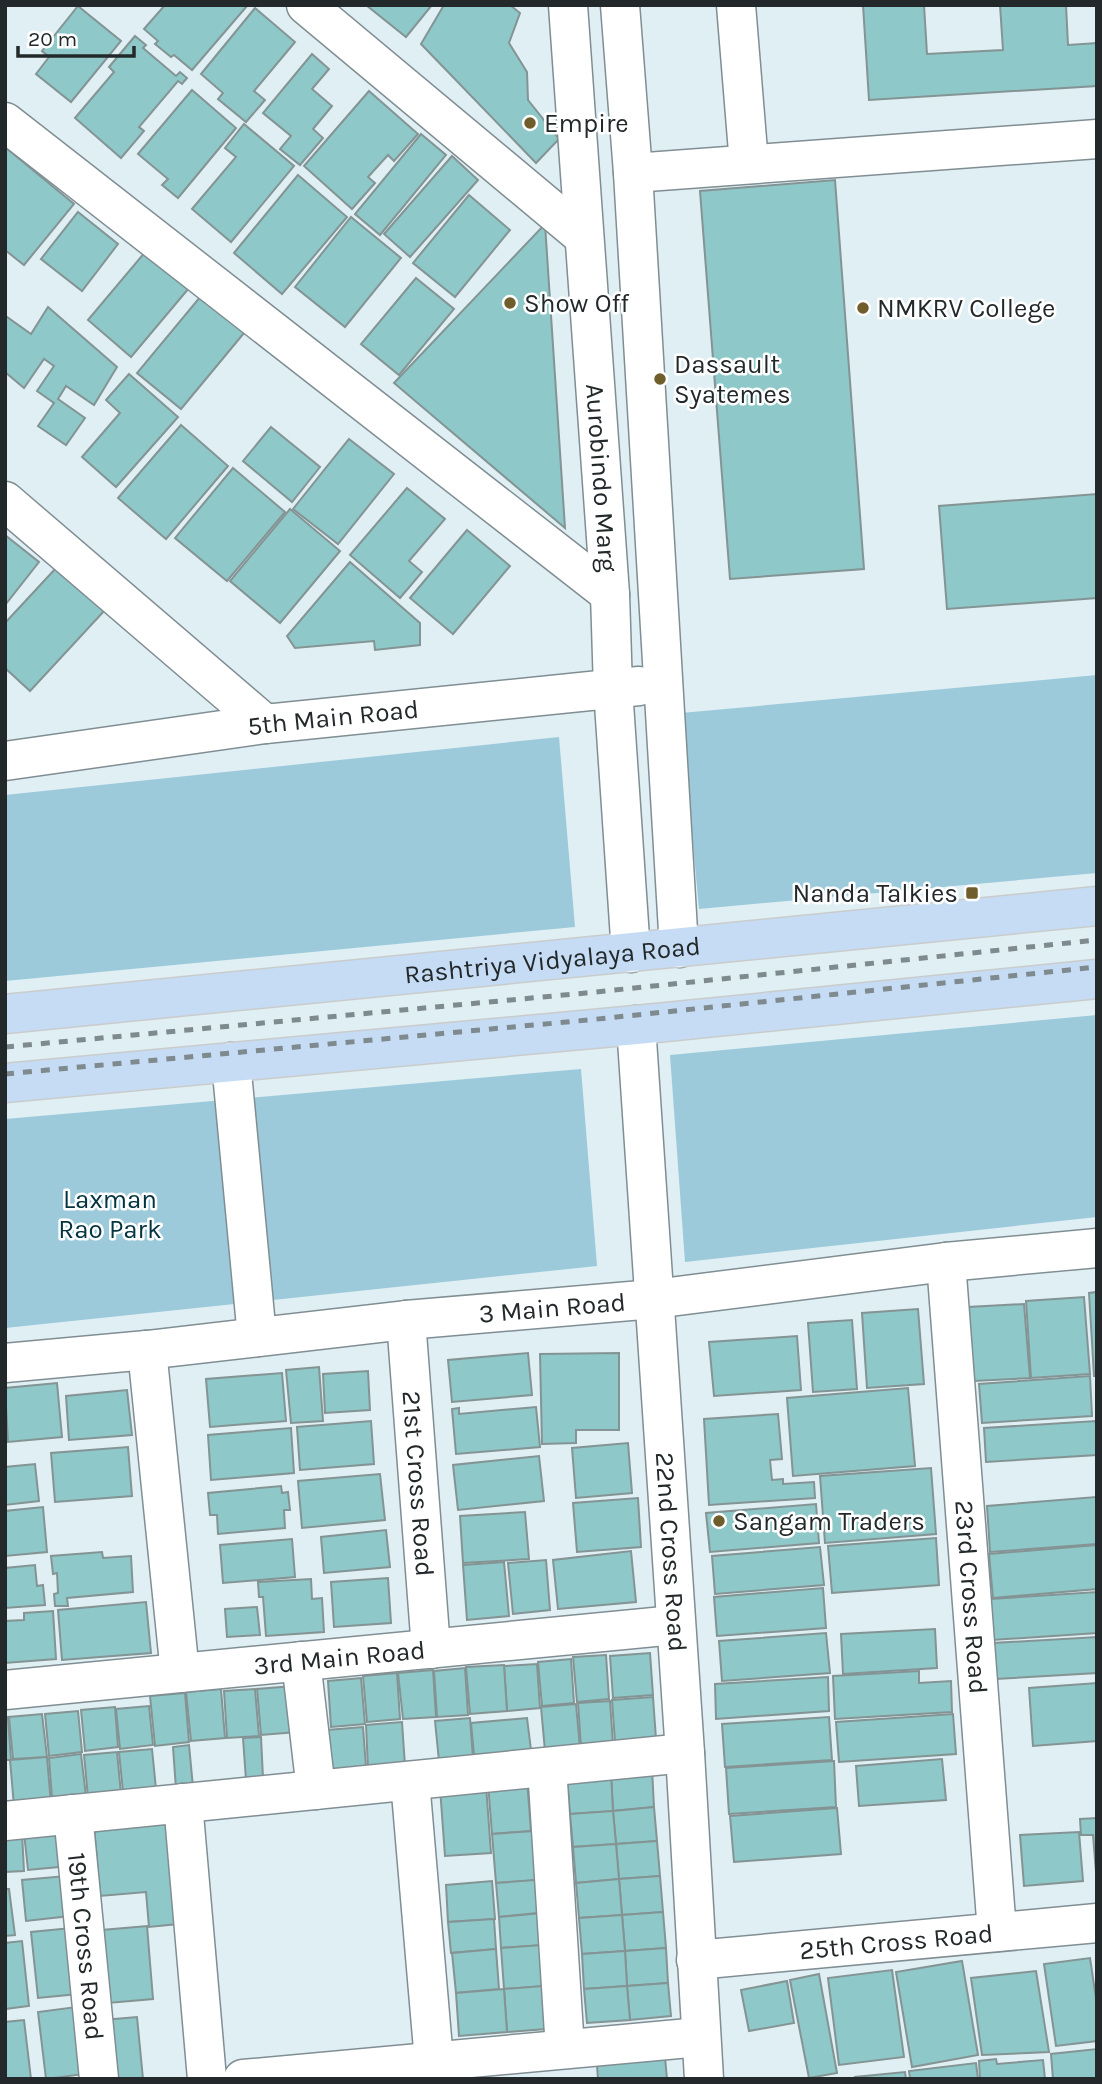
<svg xmlns="http://www.w3.org/2000/svg" width="1102" height="2084" font-family="Karla,sans-serif">
	<style>
		.green { fill: #9ccada }
		.building { fill: #8ec8c8; stroke: #849494; stroke-width: 2 }
		.lines { fill: none; stroke-linecap: round; stroke-linejoin: round }
		.minor-casing { stroke: #808e93; stroke-width: 41 }
		.major-casing { stroke: #cacccc; stroke-width: 41 }
		.minor { stroke: #fff; stroke-width: 38 }
		.major { stroke: #c5dcf4; stroke-width: 38 }
		.rail { stroke: #7f8a8e; stroke-width: 5; stroke-dasharray: 9 9; stroke-linecap: butt }
		.poi-dot { fill: #6f5d2b; stroke: #fff; stroke-width: 2.5 }
		.labels { text-anchor: middle; dominant-baseline: central; stroke-width: 5; stroke-linejoin: round; paint-order: stroke }
		.poi-label { font-size: 26px; fill: #23292b; stroke: #fff; text-anchor: start }
		.street-label { font-size: 26px; fill: #23292b; stroke: #fff }
		.park-label { font-size: 26px; fill: #023341; stroke: #fff }
	</style>
	<rect width="100%" height="100%" fill="#dfeff4"/>
	<g class="green">
		<polygon points="1097,675 1097,873 699,909 681,713"/>
		<polygon points="559,737 575,927 5,981 5,795"/>
		<polygon points="1097,1015 1097,1217 685,1262 670,1055"/>
		<polygon points="581,1069 597,1266 5,1328 5,1119"/>
	</g>
	<g class="building">
		<polygon points="165,5 246,5 247,6 192,70 174,55 171,57 155,44 158,41 144,29"/>
		<polygon points="366,5 432,5 406,37"/>
		<polygon points="444,5 510,5 520,13 509,43 527,72 528,100 559,139 536,163 421,44"/>
		<polygon points="863,5 926,5 924,5 927,54 1003,50 1000,5 1066,5 1068,45 1097,43 1097,86 869,100"/>
		<polygon points="78,6 121,41 71,102 36,74 49,57 42,51"/>
		<polygon points="255,8 295,42 254,91 265,100 246,122 218,99 223,93 201,74"/>
		<polygon points="135,36 146,45 143,48 176,76 180,72 187,78 182,84 178,81 139,127 144,131 121,158 75,118 114,72 109,67"/>
		<polygon points="312,54 329,69 312,89 332,106 313,129 323,138 300,165 280,149 291,136 263,113"/>
		<polygon points="192,90 236,128 178,198 162,185 168,179 138,154"/>
		<polygon points="369,91 418,134 394,161 388,155 368,177 375,183 352,209 304,166"/>
		<polygon points="244,124 294,166 231,242 192,209 236,157 225,148"/>
		<polygon points="421,134 446,155 380,235 355,214"/>
		<polygon points="5,147 74,204 24,265 5,250"/>
		<polygon points="452,156 478,180 410,257 384,234"/>
		<polygon points="298,175 347,217 282,294 234,253"/>
		<polygon points="835,180 864,569 730,579 700,191"/>
		<polygon points="469,195 510,230 455,297 413,263"/>
		<polygon points="78,212 118,244 82,291 41,259"/>
		<polygon points="351,217 401,258 345,327 295,287"/>
		<polygon points="545,224 565,528 394,383"/>
		<polygon points="146,251 189,288 131,357 88,320"/>
		<polygon points="416,278 454,309 399,375 361,344"/>
		<polygon points="201,296 244,333 181,409 137,373"/>
		<polygon points="48,307 117,367 94,405 66,386 58,399 85,418 66,445 38,426 54,403 37,391 54,366 44,359 24,388 5,372 5,320 7,317 31,334"/>
		<polygon points="129,374 178,417 116,487 82,457 120,413 106,400"/>
		<polygon points="181,425 228,466 166,539 118,498"/>
		<polygon points="271,427 320,467 292,502 243,461"/>
		<polygon points="349,439 394,474 338,544 293,509"/>
		<polygon points="233,468 285,512 227,581 175,538"/>
		<polygon points="407,488 445,519 409,561 422,572 400,598 350,555"/>
		<polygon points="1097,494 1097,598 947,609 939,506"/>
		<polygon points="290,509 340,551 280,623 230,581"/>
		<polygon points="467,530 510,566 453,634 410,598"/>
		<polygon points="5,535 39,562 5,605"/>
		<polygon points="350,562 420,623 420,645 375,650 374,641 295,648 287,636"/>
		<polygon points="57,567 105,610 30,691 5,668 5,623"/>
		<polygon points="1097,1292 1097,1376 1094,1376 1089,1293"/>
		<polygon points="1084,1297 1090,1374 1031,1378 1026,1301"/>
		<polygon points="1024,1304 1030,1378 974,1381 968,1307"/>
		<polygon points="918,1309 924,1384 867,1388 862,1313"/>
		<polygon points="852,1320 857,1389 813,1392 808,1323"/>
		<polygon points="797,1336 801,1390 714,1396 709,1342"/>
		<polygon points="528,1353 532,1395 452,1402 448,1360"/>
		<polygon points="619,1353 619,1430 576,1430 576,1443 542,1444 540,1354"/>
		<polygon points="319,1367 323,1421 291,1423 286,1370"/>
		<polygon points="368,1371 370,1410 325,1413 323,1374"/>
		<polygon points="282,1373 286,1421 210,1427 206,1379"/>
		<polygon points="1090,1376 1092,1416 982,1423 979,1384"/>
		<polygon points="57,1383 62,1437 8,1442 5,1388"/>
		<polygon points="908,1388 915,1466 793,1476 787,1398"/>
		<polygon points="127,1390 132,1435 69,1440 66,1396"/>
		<polygon points="536,1407 540,1447 456,1454 452,1409 459,1408 459,1414"/>
		<polygon points="778,1414 782,1459 770,1460 772,1480 783,1479 783,1484 814,1482 815,1498 709,1505 704,1419"/>
		<polygon points="371,1421 374,1464 300,1470 297,1427"/>
		<polygon points="1096,1421 1097,1455 986,1462 984,1428"/>
		<polygon points="291,1428 294,1473 211,1480 208,1435"/>
		<polygon points="628,1443 632,1493 576,1498 572,1448"/>
		<polygon points="128,1447 132,1496 55,1502 51,1453"/>
		<polygon points="539,1456 544,1501 458,1510 453,1465"/>
		<polygon points="35,1464 39,1501 5,1505 5,1467"/>
		<polygon points="931,1468 936,1534 825,1543 820,1476"/>
		<polygon points="380,1474 385,1520 302,1528 298,1481"/>
		<polygon points="281,1486 282,1493 288,1492 290,1510 284,1510 285,1528 218,1534 217,1515 210,1515 208,1493"/>
		<polygon points="1096,1497 1097,1544 990,1552 987,1506"/>
		<polygon points="638,1498 641,1547 577,1552 573,1503"/>
		<polygon points="816,1504 819,1543 710,1552 706,1513"/>
		<polygon points="43,1507 47,1552 5,1556 5,1511"/>
		<polygon points="525,1512 529,1559 463,1563 460,1516"/>
		<polygon points="386,1530 390,1567 324,1573 321,1537"/>
		<polygon points="936,1538 939,1585 832,1593 828,1546"/>
		<polygon points="292,1539 295,1577 223,1583 220,1545"/>
		<polygon points="1097,1545 1097,1589 993,1598 989,1554"/>
		<polygon points="820,1547 824,1585 715,1594 712,1556"/>
		<polygon points="631,1551 636,1602 558,1609 553,1560"/>
		<polygon points="102,1552 103,1558 131,1556 133,1592 67,1598 68,1606 55,1606 54,1594 58,1593 57,1573 53,1574 51,1556"/>
		<polygon points="546,1560 550,1610 513,1614 508,1563"/>
		<polygon points="504,1562 509,1616 467,1620 463,1565"/>
		<polygon points="35,1565 37,1586 43,1585 45,1605 5,1608 5,1568"/>
		<polygon points="388,1578 391,1623 334,1627 331,1582"/>
		<polygon points="311,1579 312,1599 322,1598 324,1632 266,1636 263,1597 259,1597 258,1582"/>
		<polygon points="823,1588 826,1628 717,1636 714,1597"/>
		<polygon points="1097,1592 1097,1633 992,1640 990,1599"/>
		<polygon points="146,1602 151,1653 62,1660 58,1610"/>
		<polygon points="257,1607 260,1635 227,1637 225,1609"/>
		<polygon points="53,1611 56,1659 5,1663 5,1621 24,1620 24,1613"/>
		<polygon points="935,1629 937,1668 843,1674 841,1634"/>
		<polygon points="826,1633 830,1673 722,1681 719,1641"/>
		<polygon points="1097,1637 1097,1673 996,1679 993,1643"/>
		<polygon points="650,1653 653,1695 613,1698 610,1656"/>
		<polygon points="606,1655 609,1699 577,1702 573,1657"/>
		<polygon points="571,1659 574,1703 542,1706 538,1662"/>
		<polygon points="537,1664 540,1708 507,1711 504,1666"/>
		<polygon points="504,1665 507,1711 470,1714 466,1667"/>
		<polygon points="465,1668 468,1715 437,1717 434,1671"/>
		<polygon points="433,1670 436,1717 403,1719 398,1673"/>
		<polygon points="919,1671 919,1683 951,1681 952,1712 835,1719 833,1676"/>
		<polygon points="397,1673 400,1719 367,1722 363,1676"/>
		<polygon points="828,1677 829,1711 716,1719 715,1684"/>
		<polygon points="361,1678 365,1724 331,1727 328,1681"/>
		<polygon points="1097,1683 1097,1741 1033,1746 1029,1688"/>
		<polygon points="293,1686 297,1732 261,1735 257,1689"/>
		<polygon points="221,1689 225,1738 191,1741 186,1692"/>
		<polygon points="255,1689 259,1736 227,1738 224,1691"/>
		<polygon points="185,1693 189,1742 155,1746 150,1696"/>
		<polygon points="653,1697 656,1739 615,1742 612,1700"/>
		<polygon points="610,1701 613,1745 581,1747 578,1703"/>
		<polygon points="576,1704 580,1748 545,1751 541,1707"/>
		<polygon points="149,1706 153,1745 120,1749 116,1709"/>
		<polygon points="115,1707 118,1747 85,1751 81,1710"/>
		<polygon points="78,1711 82,1752 49,1756 45,1714"/>
		<polygon points="42,1714 47,1757 13,1759 9,1717"/>
		<polygon points="953,1714 956,1754 839,1762 836,1722"/>
		<polygon points="8,1717 11,1760 5,1760 5,1718"/>
		<polygon points="829,1717 832,1760 725,1767 722,1724"/>
		<polygon points="470,1718 473,1758 439,1761 435,1721"/>
		<polygon points="527,1718 531,1750 474,1755 471,1723"/>
		<polygon points="402,1722 405,1766 368,1769 366,1725"/>
		<polygon points="363,1727 366,1767 330,1770 327,1730"/>
		<polygon points="261,1737 263,1778 246,1780 243,1738"/>
		<polygon points="189,1745 193,1787 176,1789 173,1747"/>
		<polygon points="152,1749 156,1789 123,1792 119,1752"/>
		<polygon points="117,1752 121,1794 88,1797 84,1755"/>
		<polygon points="81,1754 86,1796 52,1799 49,1758"/>
		<polygon points="47,1757 51,1804 14,1806 10,1760"/>
		<polygon points="942,1759 946,1800 859,1806 856,1766"/>
		<polygon points="834,1761 836,1807 729,1814 726,1768"/>
		<polygon points="652,1769 654,1807 613,1811 611,1773"/>
		<polygon points="611,1773 613,1811 570,1814 567,1776"/>
		<polygon points="527,1780 531,1831 492,1834 488,1783"/>
		<polygon points="486,1785 491,1853 445,1856 440,1788"/>
		<polygon points="654,1807 657,1841 616,1844 613,1811"/>
		<polygon points="837,1808 841,1854 734,1862 730,1816"/>
		<polygon points="613,1811 616,1844 573,1847 570,1814"/>
		<polygon points="178,1818 188,1923 149,1927 146,1892 100,1896 94,1826"/>
		<polygon points="1097,1818 1097,1872 1096,1872 1093,1835 1081,1835 1080,1819"/>
		<polygon points="66,1830 69,1866 28,1870 24,1833"/>
		<polygon points="534,1831 538,1880 496,1883 492,1834"/>
		<polygon points="1079,1832 1083,1881 1024,1886 1020,1835"/>
		<polygon points="22,1833 24,1871 5,1872 5,1834"/>
		<polygon points="657,1841 660,1876 619,1879 616,1844"/>
		<polygon points="616,1844 619,1879 576,1883 573,1847"/>
		<polygon points="66,1876 70,1916 26,1921 22,1880"/>
		<polygon points="660,1876 663,1912 622,1915 619,1879"/>
		<polygon points="619,1879 622,1915 579,1918 576,1883"/>
		<polygon points="535,1880 538,1913 499,1917 496,1883"/>
		<polygon points="492,1881 495,1919 448,1922 446,1885"/>
		<polygon points="5,1889 9,1889 15,1935 5,1936"/>
		<polygon points="663,1912 666,1948 625,1951 622,1915"/>
		<polygon points="542,1913 544,1945 501,1948 499,1917"/>
		<polygon points="622,1915 625,1951 582,1954 579,1918"/>
		<polygon points="494,1919 496,1949 451,1953 448,1922"/>
		<polygon points="147,1926 153,1999 108,2003 102,1930"/>
		<polygon points="71,1928 78,1994 38,1998 31,1932"/>
		<polygon points="22,1941 29,2006 5,2009 5,1943"/>
		<polygon points="542,1945 546,1986 504,1989 501,1948"/>
		<polygon points="666,1948 668,1983 627,1986 625,1951"/>
		<polygon points="496,1949 499,1989 456,1993 452,1953"/>
		<polygon points="625,1951 627,1986 584,1989 582,1954"/>
		<polygon points="1090,1958 1097,2005 1097,2041 1056,2046 1044,1964"/>
		<polygon points="962,1961 978,2055 912,2067 896,1972"/>
		<polygon points="892,1970 904,2057 839,2065 828,1978"/>
		<polygon points="1036,1971 1049,2052 982,2055 971,1978"/>
		<polygon points="819,1974 837,2073 809,2078 790,1980"/>
		<polygon points="787,1981 794,2023 749,2031 741,1990"/>
		<polygon points="668,1983 671,2016 630,2020 627,1986"/>
		<polygon points="543,1986 546,2029 507,2032 504,1989"/>
		<polygon points="627,1986 630,2020 587,2023 584,1989"/>
		<polygon points="504,1989 507,2032 459,2036 456,1993"/>
		<polygon points="76,2007 85,2074 46,2079 38,2012"/>
		<polygon points="137,2017 143,2079 110,2079 103,2020"/>
		<polygon points="24,2020 31,2079 5,2079 5,2022"/>
		<polygon points="664,2046 667,2079 598,2079 596,2052"/>
		<polygon points="1097,2049 1097,2079 1053,2079 1051,2054"/>
		<polygon points="996,2059 997,2064 1043,2060 1045,2079 980,2079 979,2061"/>
		<polygon points="976,2063 978,2079 910,2079 909,2071"/>
		<polygon points="905,2072 906,2079 855,2079 855,2077"/>
	</g>
	<g class="lines">
		<defs>
			<g id="minor">
				<polyline points="306,5 584,237"/>
				<path id="s1" d="M568,5L610,594L613,689L631,953"/>
				<polyline points="620,5 633,173 679,948"/>
				<polyline points="736,5 749,164"/>
				<polyline points="5,122 610,594"/>
				<polyline points="633,173 1097,139"/>
				<polyline points="5,501 265,724"/>
				<path id="s2" d="M5,761L265,724L639,686"/>
				<path id="s3" d="M636,1025L685,1753L704,2079"/>
				<polyline points="231,1062 257,1337"/>
				<path id="s4" d="M946,1262L997,1932"/>
				<path id="s5" d="M406,1320L431,1649"/>
				<polyline points="147,1350 180,1673"/>
				<path id="s6" d="M5,1363L147,1350L406,1320L654,1299L946,1262L1097,1248"/>
				<polyline points="301,1661 316,1790"/>
				<path id="s7" d="M5,1690L675,1625"/>
				<polyline points="547,1767 565,2049"/>
				<polyline points="410,1781 434,2061"/>
				<polyline points="183,1803 207,2079"/>
				<path id="s8" d="M73,1814L99,2079"/>
				<polyline points="5,1821 685,1753"/>
				<path id="s9" d="M696,1960L1097,1923"/>
				<polyline points="243,2079 700,2037"/>
			</g>
			<g id="major">
				<path id="s10" d="M5,1014L1097,906"/>
				<polyline points="5,1083 636,1025 1097,979"/>
			</g>
		</defs>
		<use href="#minor" class="minor-casing"/>
		<use href="#major" class="major-casing"/>
		<use href="#minor" class="minor"/>
		<use href="#major" class="major"/>
		<g class="rail">
			<polyline points="5,1047 586,993 1097,940"/>
			<polyline points="5,1074 588,1020 1097,967"/>
		</g>
	</g>
	<g class="poi-dot">
		<circle cx="530" cy="123" r="7"/>
		<circle cx="510" cy="303" r="7"/>
		<circle cx="863" cy="308" r="7"/>
		<circle cx="660" cy="379" r="7"/>
		<rect x="965" y="886" width="14" height="14" rx="3.5"/>
		<circle cx="719" cy="1521" r="7"/>
	</g>
	<g class="labels">
		<g class="poi-label">
			<text x="544" y="123">Empire</text>
			<text x="524" y="303">Show Off</text>
			<text x="877" y="308">NMKRV College</text>
			<text x="674" y="364">Dassault<tspan x="674" dy="30">Syatemes</tspan></text>
			<text x="958" y="893" text-anchor="end">Nanda Talkies</text>
			<text x="733" y="1521">Sangam Traders</text>
		</g>
		<g class="street-label">
			<text stroke="none"><textPath href="#s1" startOffset="474">Aurobindo Marg</textPath></text>
			<text stroke="none"><textPath href="#s2" startOffset="331">5th Main Road</textPath></text>
			<text stroke="none"><textPath href="#s10" startOffset="550">Rashtriya Vidyalaya Road</textPath></text>
			<text stroke="none"><textPath href="#s6" startOffset="550">3 Main Road</textPath></text>
			<text stroke="none"><textPath href="#s5" startOffset="164">21st Cross Road</textPath></text>
			<text stroke="none"><textPath href="#s3" startOffset="528">22nd Cross Road</textPath></text>
			<text stroke="none"><textPath href="#s4" startOffset="336">23rd Cross Road</textPath></text>
			<text stroke="none"><textPath href="#s7" startOffset="336">3rd Main Road</textPath></text>
			<text stroke="none"><textPath href="#s9" startOffset="201">25th Cross Road</textPath></text>
			<text stroke="none"><textPath href="#s8" startOffset="133">19th Cross Road</textPath></text>
		</g>
		<g class="park-label">
			<text x="110" y="1199">Laxman<tspan x="110" dy="30">Rao Park</tspan></text>
		</g>
	</g>
	<rect width="1102" height="2084" fill="none" stroke="#23292b" stroke-width="14"/>
	<path d="M18 46v10h116v-10" fill="none" stroke="#23292b" stroke-width="3.5"/>
	<text x="28" y="46" font-size="21" fill="#23292b" stroke="#ffffff" stroke-width="5" paint-order="stroke">20 m</text>
</svg>
